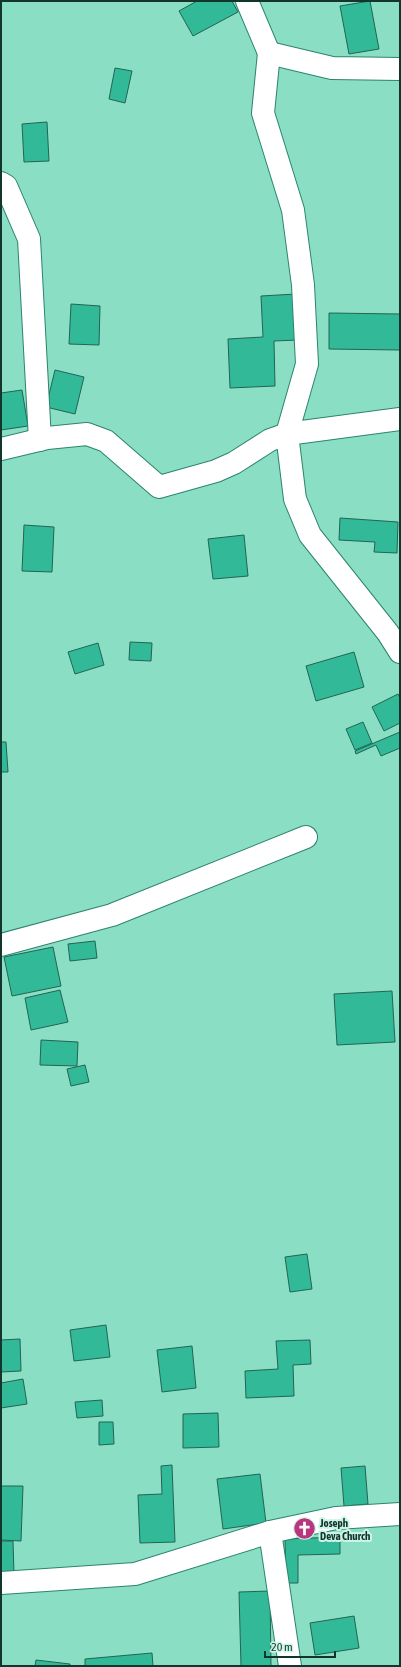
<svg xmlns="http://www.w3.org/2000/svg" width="401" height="1667" font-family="'Asap Condensed',sans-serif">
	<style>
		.building { fill: #32b998; stroke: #236453 }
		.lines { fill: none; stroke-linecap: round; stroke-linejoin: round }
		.minor-casing { stroke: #2c846d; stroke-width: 24 }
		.minor { stroke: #fff; stroke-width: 22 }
		.labels { text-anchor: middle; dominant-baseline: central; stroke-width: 4; stroke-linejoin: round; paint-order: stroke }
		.poi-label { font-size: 11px; font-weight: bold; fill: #12362c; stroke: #cdf5e7; text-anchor: start }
	</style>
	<rect width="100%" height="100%" fill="#8adec4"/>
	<g class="building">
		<polygon points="197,1 232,1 238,12 193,36 179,11"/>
		<polygon points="370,1 379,49 349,54 340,6"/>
		<polygon points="115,68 132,71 125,103 109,99"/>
		<polygon points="47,122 49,161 24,162 22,124"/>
		<polygon points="296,294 298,340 274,341 275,386 230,388 228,339 263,337 261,296"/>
		<polygon points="71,304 100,306 99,345 69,344"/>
		<polygon points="329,313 400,314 400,350 329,349"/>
		<polygon points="55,370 84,377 75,414 46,407"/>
		<polygon points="22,390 28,426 1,430 1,393"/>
		<polygon points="340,518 398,522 397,553 374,552 375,542 339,540"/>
		<polygon points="24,525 54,527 52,572 22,571"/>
		<polygon points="244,535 248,576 213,579 208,539"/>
		<polygon points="130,642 152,643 151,661 129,660"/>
		<polygon points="98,643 104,665 75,674 68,652"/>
		<polygon points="354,652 364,687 316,701 306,666"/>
		<polygon points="398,694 400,698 400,723 384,731 372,707"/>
		<polygon points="363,722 372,743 355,750 346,729"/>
		<polygon points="400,732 400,748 381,756 376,745 356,754 355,751"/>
		<polygon points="1,742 6,742 8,772 1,772"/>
		<polygon points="95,941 97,958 70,961 68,944"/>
		<polygon points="53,947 61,986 12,996 4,957"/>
		<polygon points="60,990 68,1022 31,1030 25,998"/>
		<polygon points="392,991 395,1042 337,1045 334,994"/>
		<polygon points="41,1040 78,1042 77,1066 40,1065"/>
		<polygon points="85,1065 89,1082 71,1086 67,1069"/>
		<polygon points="307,1254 312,1289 290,1292 285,1257"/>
		<polygon points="106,1325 110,1357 74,1361 70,1330"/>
		<polygon points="20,1339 21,1371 1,1372 1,1340"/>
		<polygon points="310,1340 311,1364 293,1365 294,1396 246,1398 245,1371 278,1369 276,1341"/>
		<polygon points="192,1346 196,1388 162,1392 157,1350"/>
		<polygon points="23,1379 27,1404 1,1408 1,1383"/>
		<polygon points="102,1400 103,1416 77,1418 75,1402"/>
		<polygon points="218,1413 219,1447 183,1448 183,1414"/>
		<polygon points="99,1422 113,1422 114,1444 99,1445"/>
		<polygon points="172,1465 175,1542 140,1543 138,1495 162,1494 161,1466"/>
		<polygon points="365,1466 368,1504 344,1506 341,1468"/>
		<polygon points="260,1474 266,1523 223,1529 217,1479"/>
		<polygon points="1,1486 23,1486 21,1541 1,1540"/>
		<polygon points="340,1537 340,1554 298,1555 298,1583 286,1583 285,1539"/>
		<polygon points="1,1541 13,1541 14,1575 1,1575"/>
		<polygon points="270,1591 271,1666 241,1666 239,1592"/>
		<polygon points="354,1616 359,1648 315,1655 310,1623"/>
		<polygon points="152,1653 153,1666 85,1666 85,1659"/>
		<polygon points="36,1660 70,1664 70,1666 35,1666"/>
	</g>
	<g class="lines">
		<defs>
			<g id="minor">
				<polyline points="247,1 269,53"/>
				<polyline points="400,69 332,68 269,53 263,113 293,210 303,285 307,364 287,434 400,419"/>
				<polyline points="1,183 6,186 29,239 40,440"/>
				<polyline points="1,449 47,438 87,434 106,441 159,487 216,471 234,463 270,440 287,434 295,499 310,535 388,633 400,652"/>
				<polyline points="1,945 112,915 306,837"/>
				<polyline points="270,1532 290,1666"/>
				<polyline points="1,1583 135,1574 270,1532 336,1518 400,1514"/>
			</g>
		</defs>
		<use href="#minor" class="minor-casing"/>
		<use href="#minor" class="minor"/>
	</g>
	<defs>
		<symbol id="church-disc" viewBox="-11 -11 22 22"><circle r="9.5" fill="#ba367c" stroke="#cdf5e7"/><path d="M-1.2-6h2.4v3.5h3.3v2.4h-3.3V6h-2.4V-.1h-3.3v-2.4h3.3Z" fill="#fff"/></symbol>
	</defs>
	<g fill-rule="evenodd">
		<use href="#church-disc" x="292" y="1516" width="25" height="25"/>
	</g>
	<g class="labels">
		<g class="poi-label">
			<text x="320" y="1523">Joseph<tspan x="320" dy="13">Deva Church</tspan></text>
		</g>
	</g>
	<rect width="401" height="1667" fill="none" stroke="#12362c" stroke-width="4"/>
	<path d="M265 1651v6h70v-6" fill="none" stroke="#12362c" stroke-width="2"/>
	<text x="271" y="1651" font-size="12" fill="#12362c" stroke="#cdf5e7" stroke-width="3" paint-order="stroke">20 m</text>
</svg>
